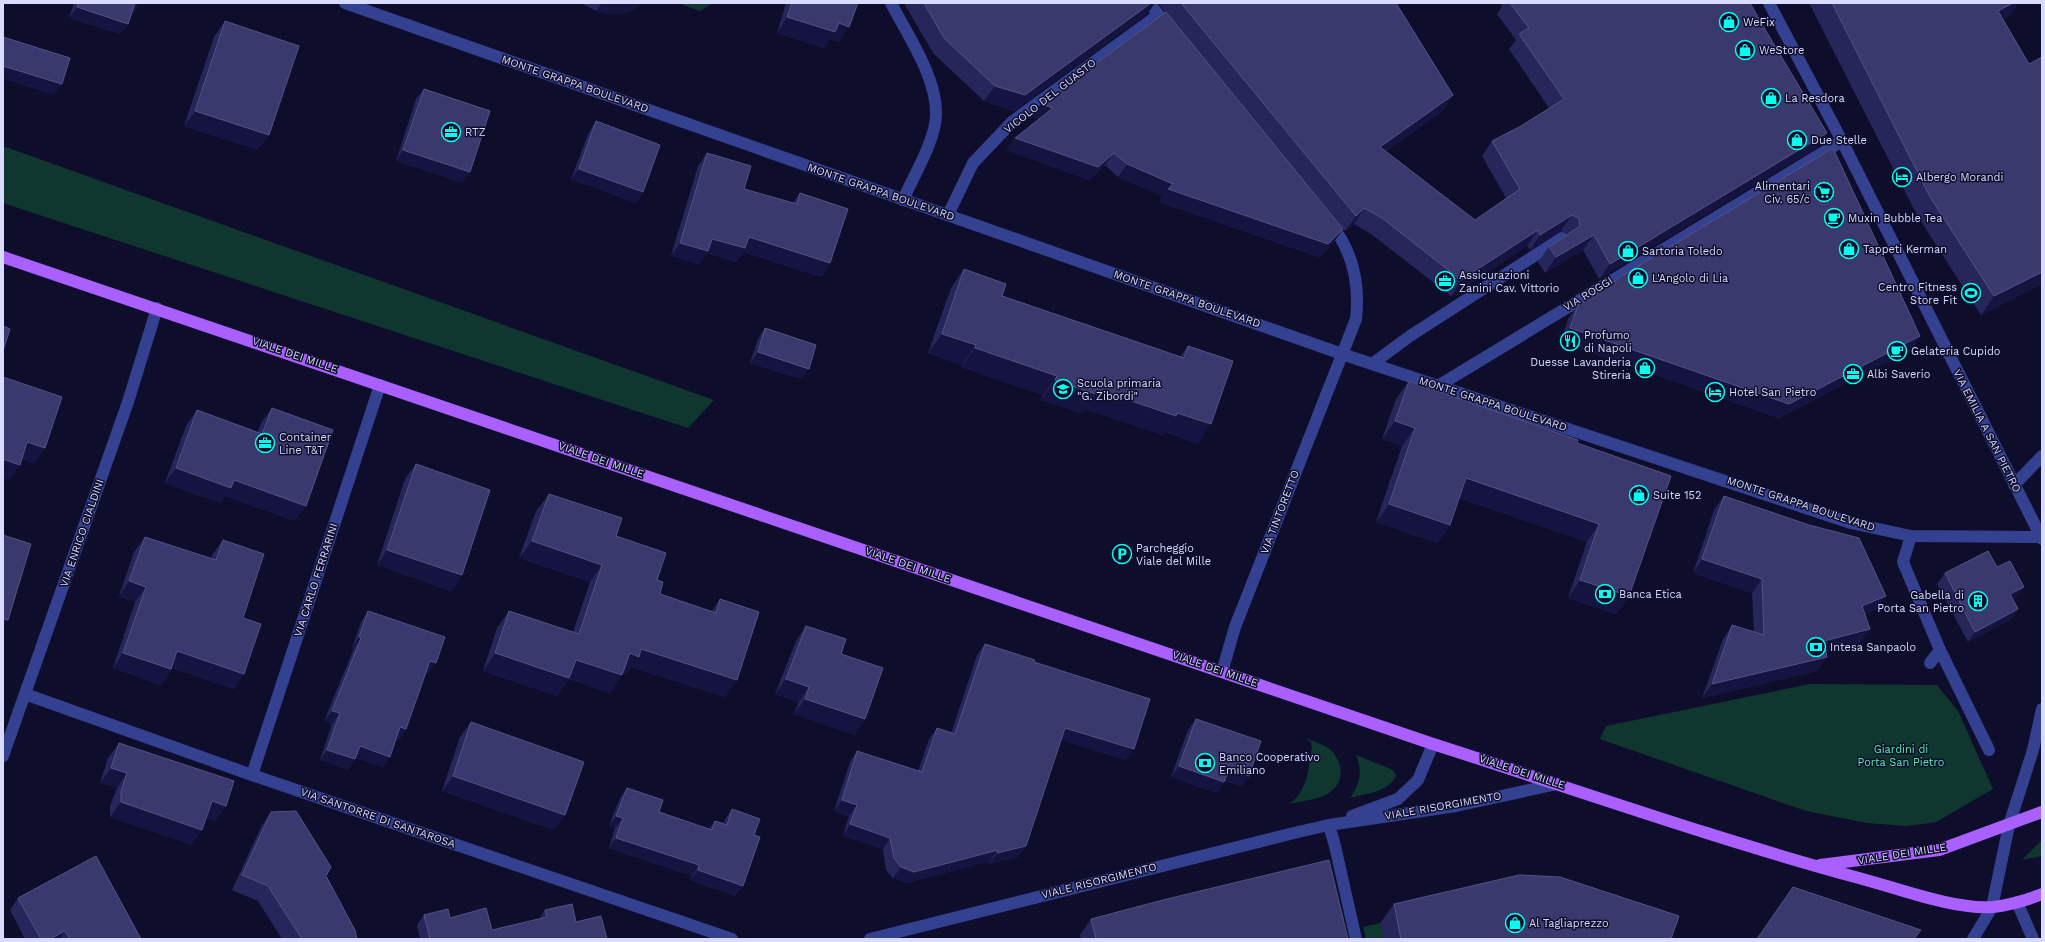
<svg xmlns="http://www.w3.org/2000/svg" width="2045" height="942" font-family="'Work Sans',sans-serif">
	<style>
		.green { fill: #10372f }
		.lines { fill: none; stroke-linecap: round; stroke-linejoin: round }
		.minor { stroke: #344090; stroke-width: 12 }
		.major { stroke: #a960ff; stroke-width: 12 }
		.wall { fill: #27265b }
		.shaded-wall { fill: #151441 }
		.building { fill: #3a396d; stroke: #535284 }
		.labels { text-anchor: middle; dominant-baseline: central; stroke-width: 3; stroke-linejoin: round; paint-order: stroke }
		.poi-label { font-size: 11px; fill: #d9dbff; stroke: #0e0e2c; text-anchor: start }
		.street-label { font-size: 11px; fill: #d9dbff; stroke: #0e0e2c }
		.park-label { font-size: 11px; fill: #57edae; stroke: #0e0e2c }
	</style>
	<rect width="100%" height="100%" fill="#0e0e2c"/>
	<g class="green">
		<polygon points="678,3 713,3 700,11"/>
		<polygon points="3,146 714,400 688,428 3,203"/>
		<polygon points="1810,684 1937,685 1958,711 1993,789 1936,822 1907,826 1867,823 1806,811 1600,739 1606,726"/>
		<path d="M1305,738C1313,741 1322,744 1328,748C1343,759 1346,782 1329,793C1318,800 1301,801 1289,804C1309,791 1308,767 1312,747L1311,742Z"/>
		<path d="M1356,755L1393,770L1396,775C1390,792 1364,794 1350,798C1360,784 1363,771 1356,755Z"/>
		<polygon points="2042,840 2042,856 2022,860"/>
		<polygon points="1380,923 1384,939 1366,939 1363,927"/>
	</g>
	<g class="lines">
		<g class="minor">
			<polyline points="345,3 1342,354 1851,523 1911,536 2041,537"/>
			<path d="M891,3C907,34 936,76 936,112C937,138 914,175 903,200"/>
			<polyline points="1149,3 1171,30"/>
			<polyline points="1769,3 1842,141 2042,539"/>
			<polyline points="948,215 973,163 1013,121 1158,15"/>
			<polyline points="1372,364 1410,336 1562,238"/>
			<polyline points="1438,386 1842,141"/>
			<polyline points="2014,485 2042,456"/>
			<polyline points="1911,536 1903,562 1940,650 1930,663"/>
			<polyline points="1940,650 1989,750"/>
			<path d="M1222,672L1235,627L1356,319C1360,283 1353,251 1330,223"/>
			<polyline points="25,694 252,775 732,939"/>
			<polyline points="3,756 128,402 157,308"/>
			<polyline points="252,775 380,385"/>
			<polyline points="1352,816 1398,799 1418,780 1433,744"/>
			<polyline points="1329,825 1335,846 1356,939"/>
			<polyline points="2017,902 2033,939"/>
			<polyline points="870,939 1298,832 1329,825 1456,806 1557,784"/>
			<polyline points="1973,939 1992,907 2009,825 2033,750 2042,709"/>
		</g>
		<g class="major">
			<path d="M3,257L1433,744C1574,789 1715,839 1859,878C1897,888 1954,910 1993,907C2009,905 2027,900 2042,894"/>
			<polyline points="1820,865 1939,850 2042,812"/>
		</g>
	</g>
	<g class="wall">
		<polygon points="74,3 140,3 132,15 131,14 120,34 69,18"/>
		<polygon points="581,3 642,3 633,10 620,14 608,14 596,11"/>
		<polygon points="786,3 858,3 839,42 830,39 824,48 777,33"/>
		<polygon points="904,3 1155,3 1148,13 1014,111 984,101 933,53"/>
		<polygon points="1158,3 1396,3 1453,95 1442,111 1386,151 1475,220 1506,198 1482,156 1492,141 1521,126 1549,108 1509,49 1516,40 1497,14 1502,6 1500,3 1750,3 1766,31 1827,133 1816,148 1599,279 1583,250 1545,273 1538,262 1549,247 1568,234 1561,231 1530,250 1527,246 1451,296 1371,234 1354,224 1345,231 1252,118 1343,229 1334,242 1319,257 1159,202 1163,196 1118,177 1105,165 1089,180 1006,150 1015,138 1039,119 1032,116 1166,13"/>
		<polygon points="1809,3 2018,3 2008,17 2003,20 2029,64 2042,57 2042,284 1981,315 1917,215"/>
		<polygon points="225,21 258,150 184,126 214,37"/>
		<polygon points="424,89 463,183 396,161 416,99"/>
		<polygon points="596,121 643,192 636,203 571,179 589,132"/>
		<polygon points="707,153 744,189 793,203 800,193 830,263 821,277 743,252 736,262 707,253 699,264 671,256 698,166"/>
		<polygon points="964,269 1002,296 1180,357 1188,346 1198,444 1165,432 1163,435 1085,409 1081,413 1041,400 1043,395 961,367 962,365 928,353 951,288"/>
		<polygon points="1617,279 1920,336 1911,350 1779,418 1561,342 1568,319 1578,305 1614,283"/>
		<polygon points="765,328 809,369 801,379 750,363 758,339"/>
		<polygon points="1409,381 1577,443 1629,596 1616,614 1568,598 1587,542 1459,498 1450,525 1437,543 1376,522 1402,446 1382,439 1396,399"/>
		<polygon points="272,408 295,521 225,496 220,503 165,483 186,426 197,410 258,432 261,423"/>
		<polygon points="416,464 462,575 451,591 377,565 405,479"/>
		<polygon points="549,494 616,536 657,580 660,594 712,611 720,599 725,697 631,667 626,674 623,673 610,693 569,679 557,696 483,671 497,628 509,611 573,632 590,582 519,558 536,511"/>
		<polygon points="1724,496 1886,596 1876,609 1865,614 1860,643 1826,652 1817,671 1702,698 1723,639 1732,625 1754,632 1752,593 1693,573 1714,510"/>
		<polygon points="145,537 211,559 212,555 223,540 243,618 234,689 172,668 161,685 113,668 135,602 119,596 134,552"/>
		<polygon points="1997,567 2016,597 2013,599 2018,609 2011,619 1968,642 1937,584 1945,573"/>
		<polygon points="368,611 429,673 426,672 406,729 399,740 396,739 383,767 355,758 348,770 320,760 332,724 324,721 354,648 352,648 361,622"/>
		<polygon points="806,626 841,654 855,735 794,714 799,702 775,694 796,641"/>
		<polygon points="985,644 1034,662 1126,760 1061,740 1018,857 989,864 990,861 906,883 893,878 886,870 883,849 843,836 849,816 834,811 850,762 857,751 918,771 929,739 937,728 951,733 977,655"/>
		<polygon points="1196,719 1249,776 1242,786 1225,781 1217,793 1171,777 1188,730"/>
		<polygon points="471,722 565,815 554,830 442,791 460,737"/>
		<polygon points="119,743 226,806 215,821 206,818 192,845 110,817 110,806 117,788 100,783 108,758"/>
		<polygon points="627,788 659,812 709,829 715,821 724,823 725,819 732,809 754,835 735,896 690,880 692,876 609,848 615,828 609,826 620,798"/>
		<polygon points="271,812 326,876 357,939 282,939 258,901 232,890 261,827"/>
		<polygon points="18,898 141,939 25,939 10,910"/>
		<polygon points="1394,904 1671,939 1384,939 1380,923"/>
		<polygon points="545,910 576,922 607,939 420,939 417,925 424,915 450,918 492,930 539,919"/>
		<polygon points="1091,919 1348,939 1081,939 1080,935"/>
	</g>
	<g class="shaded-wall">
		<polygon points="134,3 140,4 132,15 127,13"/>
		<polygon points="602,3 642,3 633,10 620,14 608,14 596,11"/>
		<polygon points="1151,3 1155,3 1148,13 1014,111 984,101 995,86"/>
		<polygon points="2008,3 2018,3 2008,17 1985,30 1998,11"/>
		<polygon points="77,7 128,24 120,34 69,18"/>
		<polygon points="787,17 839,23 849,27 839,42 830,39 824,48 777,33"/>
		<polygon points="3,66 62,84 54,95 3,79"/>
		<polygon points="1453,95 1442,111 1370,162 1380,147"/>
		<polygon points="1041,104 1053,108 1044,120 1032,116"/>
		<polygon points="195,111 269,135 258,150 184,126"/>
		<polygon points="1827,133 1816,148 1599,279 1610,264"/>
		<polygon points="1015,138 1114,153 1105,165 1089,180 1006,150"/>
		<polygon points="403,150 470,172 463,183 396,161"/>
		<polygon points="1127,164 1343,229 1334,242 1319,257 1159,202 1163,196 1118,177"/>
		<polygon points="579,169 643,192 636,203 571,179"/>
		<polygon points="1364,208 1354,224 1345,231 1356,216"/>
		<polygon points="1572,215 1561,231 1530,250 1540,235"/>
		<polygon points="1538,230 1527,246 1451,296 1461,280"/>
		<polygon points="1594,235 1583,250 1545,273 1556,257"/>
		<polygon points="749,237 830,263 821,277 743,252 736,262 707,253 699,264 671,256 680,243 712,239"/>
		<polygon points="2042,272 2042,284 1981,315 1994,296"/>
		<polygon points="1570,328 1920,336 1911,350 1779,418 1561,342"/>
		<polygon points="942,334 976,345 962,365 928,353"/>
		<polygon points="975,348 1057,376 1043,395 961,367"/>
		<polygon points="758,352 809,369 801,379 750,363"/>
		<polygon points="1055,380 1096,389 1177,413 1211,424 1198,444 1165,432 1163,435 1085,409 1081,413 1041,400"/>
		<polygon points="1395,421 1415,428 1402,446 1382,439"/>
		<polygon points="27,442 45,448 34,464 17,457"/>
		<polygon points="3,459 20,465 9,480 3,478"/>
		<polygon points="176,468 234,480 306,506 295,521 225,496 220,503 165,483"/>
		<polygon points="1466,478 1599,524 1587,542 1454,496"/>
		<polygon points="1389,504 1450,525 1437,543 1376,522"/>
		<polygon points="532,541 602,565 590,582 519,558"/>
		<polygon points="387,550 462,575 451,591 377,565"/>
		<polygon points="1702,559 1762,579 1752,593 1693,573"/>
		<polygon points="1580,580 1629,596 1616,614 1568,598"/>
		<polygon points="129,581 146,587 135,602 119,596"/>
		<polygon points="2024,587 2016,597 2003,604 2010,594"/>
		<polygon points="1886,596 1876,609 1853,620 1862,606"/>
		<polygon points="2018,609 2011,619 1968,642 1975,632"/>
		<polygon points="3,619 8,620 3,627"/>
		<polygon points="1870,629 1860,643 1814,655 1824,641"/>
		<polygon points="359,637 361,638 354,648 352,648"/>
		<polygon points="641,649 737,680 725,697 631,667 626,674 617,671 630,653"/>
		<polygon points="177,651 244,674 234,689 167,666"/>
		<polygon points="123,653 171,669 161,685 113,668"/>
		<polygon points="495,653 576,660 622,675 610,693 569,679 557,696 483,671"/>
		<polygon points="1827,657 1817,671 1702,698 1712,684"/>
		<polygon points="430,661 436,663 429,673 422,671"/>
		<polygon points="786,679 809,687 799,702 775,694"/>
		<polygon points="805,699 865,719 855,735 794,714"/>
		<polygon points="332,711 340,713 332,724 324,721"/>
		<polygon points="400,727 406,729 399,740 393,737"/>
		<polygon points="1065,728 1134,749 1126,760 1057,739"/>
		<polygon points="360,746 390,757 383,767 352,757"/>
		<polygon points="327,750 355,759 348,770 320,760"/>
		<polygon points="1179,766 1224,782 1217,793 1171,777"/>
		<polygon points="111,768 127,773 117,788 100,783"/>
		<polygon points="1229,769 1249,776 1242,786 1222,779"/>
		<polygon points="453,776 565,815 554,830 442,791"/>
		<polygon points="842,800 857,805 849,816 834,811"/>
		<polygon points="212,801 226,806 215,821 201,816"/>
		<polygon points="121,802 202,830 192,845 110,817"/>
		<polygon points="616,816 623,818 615,828 609,826"/>
		<polygon points="850,824 890,838 883,849 843,836"/>
		<polygon points="616,838 699,865 692,876 609,848"/>
		<polygon points="1026,846 1018,857 989,864 997,853"/>
		<polygon points="998,850 990,861 906,883 893,878 901,867"/>
		<polygon points="698,870 743,886 735,896 690,880"/>
		<polygon points="65,931 60,939 50,939"/>
	</g>
	<g class="building">
		<polygon points="78,3 135,3 128,24 77,7"/>
		<polygon points="792,3 858,3 849,27 839,23 835,32 787,17"/>
		<polygon points="924,3 1151,3 1025,95 995,86 944,38"/>
		<polygon points="1181,3 1396,3 1453,95 1380,147 1475,220 1520,189 1492,141 1521,126 1564,99 1519,34 1529,28 1510,3 1750,3 1766,31 1827,133 1610,264 1594,235 1556,257 1549,247 1580,226 1579,218 1572,215 1540,235 1538,230 1461,280 1382,218 1364,208 1356,216"/>
		<polygon points="1832,3 2013,3 1998,11 2029,64 2042,57 2042,272 1994,296 1930,197"/>
		<polygon points="1166,12 1343,229 1328,244 1168,189 1173,184 1127,164 1114,153 1098,167 1015,138 1053,108 1041,104"/>
		<polygon points="225,21 299,46 269,135 195,111"/>
		<polygon points="3,37 70,58 62,84 3,66"/>
		<polygon points="424,89 490,111 470,172 403,150"/>
		<polygon points="596,121 660,145 643,192 579,169"/>
		<polygon points="1833,148 1920,336 1789,404 1570,328 1578,305 1617,280 1617,279"/>
		<polygon points="707,153 751,166 744,189 797,204 800,193 848,209 830,263 749,237 745,248 712,239 708,251 680,243"/>
		<polygon points="964,269 1006,284 1002,296 1184,358 1188,346 1233,361 1211,424 1177,413 1176,416 1096,389 1095,394 1055,380 1057,376 975,348 976,345 942,334"/>
		<polygon points="3,326 10,329 3,351"/>
		<polygon points="765,328 816,345 809,369 758,352"/>
		<polygon points="3,377 62,397 45,448 27,442 20,465 3,459"/>
		<polygon points="1409,381 1578,440 1577,443 1671,476 1629,596 1580,580 1599,524 1466,478 1450,525 1389,504 1415,428 1395,421"/>
		<polygon points="272,408 333,430 306,506 234,480 231,488 176,468 197,410 262,434"/>
		<polygon points="416,464 490,490 462,575 387,550"/>
		<polygon points="549,494 622,518 616,536 666,553 657,580 663,582 660,594 716,613 720,599 759,612 737,680 641,649 639,657 630,653 622,675 576,660 569,678 495,653 509,611 579,634 602,565 532,541"/>
		<polygon points="1724,496 1809,525 1859,538 1886,596 1862,606 1870,629 1824,641 1827,657 1712,684 1732,625 1764,635 1762,579 1702,559"/>
		<polygon points="3,535 31,544 8,620 3,619"/>
		<polygon points="145,537 216,560 223,540 264,554 243,618 261,624 244,674 177,651 171,669 123,653 146,587 129,581"/>
		<polygon points="1988,551 1997,567 2010,561 2024,587 2010,594 2018,609 1975,632 1945,573"/>
		<polygon points="368,611 445,637 436,663 430,661 406,729 400,727 390,757 360,746 355,759 327,750 340,713 332,711 361,638 359,637"/>
		<polygon points="806,626 846,639 841,654 883,668 865,719 805,699 809,687 786,679"/>
		<polygon points="985,644 1035,660 1034,662 1150,699 1134,749 1065,728 1026,846 997,853 998,850 914,872 901,867 894,858 890,838 850,824 857,805 842,800 857,751 922,772 937,728 955,734"/>
		<polygon points="1196,719 1261,741 1249,776 1229,769 1224,782 1179,766"/>
		<polygon points="471,722 584,762 565,815 453,776"/>
		<polygon points="119,743 234,781 226,806 212,801 202,830 121,802 121,791 127,773 111,768"/>
		<polygon points="627,788 663,800 659,812 712,830 715,821 727,825 732,809 760,819 754,835 760,837 743,886 698,870 699,865 616,838 623,818 616,816"/>
		<polygon points="296,811 331,867 326,876 355,930 357,939 301,939 302,939 268,886 242,875 271,812"/>
		<polygon points="96,856 141,939 70,939 65,931 50,939 41,939 18,898"/>
		<polygon points="1329,860 1348,939 1096,939 1091,919 1167,899"/>
		<polygon points="1519,875 1560,877 1679,916 1671,939 1401,939 1394,904"/>
		<polygon points="1793,887 1921,930 1914,939 1757,939"/>
		<polygon points="572,904 576,922 601,916 607,939 430,939 424,915 448,909 450,918 486,908 492,930 547,917 545,910"/>
	</g>
	<defs>
		<symbol id="shop-ring" viewBox="-11 -11 22 22"><circle r="9.5" fill="#0e0e2c" stroke="#05ffee" stroke-width="1.5"/><path d="M-5-2.5h2.3a2.7 3.5 0 0 1 5.4 0H5L5.5 6h-11ZM-1.5-2.5h3a1.5 2.3 0 0 0-3 0Z" fill="#05ffee"/></symbol>
		<symbol id="office-ring" viewBox="-11 -11 22 22"><circle r="9.5" fill="#0e0e2c" stroke="#05ffee" stroke-width="1.5"/><path d="M-6-3h4V-5.5h4V-3h4V5H-6ZM-1-4.5V-3h2v-1.5ZM-6 0V1H6V0Z" fill="#05ffee"/></symbol>
		<symbol id="hotel-ring" viewBox="-11 -11 22 22"><circle r="9.5" fill="#0e0e2c" stroke="#05ffee" stroke-width="1.5"/><path d="M-6-4.5h1.5V1H6V5H4.5V3h-9V5H-6ZM-4 0a1.8 1.8 0 1 1 3.6 0ZM.5 0V-2.5h3Q6-2.5 6 0Z" fill="#05ffee"/></symbol>
		<symbol id="supermarket-ring" viewBox="-11 -11 22 22"><circle r="9.5" fill="#0e0e2c" stroke="#05ffee" stroke-width="1.5"/><path d="M-6-5.5h2.5l.6 2H6L4.5 2H-2.5L-4.4-4H-6ZM-1.5 3.2a1.3 1.3 0 1 0 .1 0ZM3 3.2a1.3 1.3 0 1 0 .1 0Z" fill="#05ffee"/></symbol>
		<symbol id="cafe-ring" viewBox="-11 -11 22 22"><circle r="9.5" fill="#0e0e2c" stroke="#05ffee" stroke-width="1.5"/><path d="M-5.5-4.5H6V0H3Q3 3.5 0 3.5H-2.5Q-5.5 3.5-5.5 0ZM3-3.2v2h1.7v-2ZM-6 4.5H4V6H-6Z" fill="#05ffee"/></symbol>
		<symbol id="stadium-ring" viewBox="-11 -11 22 22"><circle r="9.5" fill="#0e0e2c" stroke="#05ffee" stroke-width="1.5"/><path d="M0-5a6.5 5 0 1 0 0 10a6.5 5 0 1 0 0-10ZM-3.5-1.8h7v3.6h-7Z" fill="#05ffee"/></symbol>
		<symbol id="restaurant-ring" viewBox="-11 -11 22 22"><circle r="9.5" fill="#0e0e2c" stroke="#05ffee" stroke-width="1.5"/><path d="M-5-6h1v4h1v-4h1v4h1v-4h1v5L-1.5 .5V6h-2V.5L-5-1ZM5-6V6H3V1.5H1.5Q1.5-4 5-6Z" fill="#05ffee"/></symbol>
		<symbol id="school-ring" viewBox="-11 -11 22 22"><circle r="9.5" fill="#0e0e2c" stroke="#05ffee" stroke-width="1.5"/><path d="M0-5L7-2L0 1L-7-2ZM-4 1L0 2.5L4 1V4Q0 6-4 4Z" fill="#05ffee"/></symbol>
		<symbol id="parking-ring" viewBox="-11 -11 22 22"><circle r="9.5" fill="#0e0e2c" stroke="#05ffee" stroke-width="1.5"/><path d="M-3.5-5.5H1a3.5 3.5 0 0 1 0 7H-1V5.5H-3.5ZM-1-3.4V-.6H.8a1.4 1.4 0 0 0 0-2.8Z" fill="#05ffee"/></symbol>
		<symbol id="bank-ring" viewBox="-11 -11 22 22"><circle r="9.5" fill="#0e0e2c" stroke="#05ffee" stroke-width="1.5"/><path d="M-6-4H6V4H-6ZM0-2.3a2.3 2.3 0 1 0 0 4.6a2.3 2.3 0 1 0 0-4.6Z" fill="#05ffee"/></symbol>
		<symbol id="building-ring" viewBox="-11 -11 22 22"><circle r="9.5" fill="#0e0e2c" stroke="#05ffee" stroke-width="1.5"/><path d="M-4-6H4V6H1V3H-1V6H-4ZM-2.5-4.3h1.7v1.8h-1.7ZM.8-4.3h1.7v1.8H.8ZM-2.5-1h1.7V.8h-1.7ZM.8-1h1.7V.8H.8Z" fill="#05ffee"/></symbol>
	</defs>
	<g fill-rule="evenodd">
		<use href="#shop-ring" x="1718" y="11" width="22" height="22"/>
		<use href="#shop-ring" x="1734" y="39" width="22" height="22"/>
		<use href="#shop-ring" x="1760" y="87" width="22" height="22"/>
		<use href="#office-ring" x="440" y="121" width="22" height="22"/>
		<use href="#shop-ring" x="1786" y="129" width="22" height="22"/>
		<use href="#hotel-ring" x="1891" y="166" width="22" height="22"/>
		<use href="#supermarket-ring" x="1813" y="181" width="22" height="22"/>
		<use href="#cafe-ring" x="1823" y="207" width="22" height="22"/>
		<use href="#shop-ring" x="1838" y="238" width="22" height="22"/>
		<use href="#shop-ring" x="1617" y="240" width="22" height="22"/>
		<use href="#shop-ring" x="1627" y="267" width="22" height="22"/>
		<use href="#office-ring" x="1434" y="270" width="22" height="22"/>
		<use href="#stadium-ring" x="1960" y="282" width="22" height="22"/>
		<use href="#restaurant-ring" x="1559" y="330" width="22" height="22"/>
		<use href="#cafe-ring" x="1886" y="340" width="22" height="22"/>
		<use href="#shop-ring" x="1634" y="357" width="22" height="22"/>
		<use href="#office-ring" x="1842" y="363" width="22" height="22"/>
		<use href="#school-ring" x="1052" y="378" width="22" height="22"/>
		<use href="#hotel-ring" x="1704" y="381" width="22" height="22"/>
		<use href="#office-ring" x="254" y="432" width="22" height="22"/>
		<use href="#shop-ring" x="1628" y="484" width="22" height="22"/>
		<use href="#parking-ring" x="1111" y="543" width="22" height="22"/>
		<use href="#bank-ring" x="1594" y="583" width="22" height="22"/>
		<use href="#building-ring" x="1967" y="590" width="22" height="22"/>
		<use href="#bank-ring" x="1805" y="636" width="22" height="22"/>
		<use href="#bank-ring" x="1194" y="752" width="22" height="22"/>
		<use href="#shop-ring" x="1504" y="912" width="22" height="22"/>
	</g>
	<g class="labels">
		<g class="poi-label">
			<text x="1743" y="22">WeFix</text>
			<text x="1759" y="50">WeStore</text>
			<text x="1785" y="98">La Resdora</text>
			<text x="465" y="132">RTZ</text>
			<text x="1811" y="140">Due Stelle</text>
			<text x="1916" y="177">Albergo Morandi</text>
			<text x="1810" y="186" text-anchor="end">Alimentari<tspan x="1810" dy="13">Civ. 65/c</tspan></text>
			<text x="1848" y="218">Muxin Bubble Tea</text>
			<text x="1863" y="249">Tappeti Kerman</text>
			<text x="1642" y="251">Sartoria Toledo</text>
			<text x="1459" y="275">Assicurazioni<tspan x="1459" dy="13">Zanini Cav. Vittorio</tspan></text>
			<text x="1652" y="278">L'Angolo di Lia</text>
			<text x="1957" y="287" text-anchor="end">Centro Fitness<tspan x="1957" dy="13">Store Fit</tspan></text>
			<text x="1584" y="335">Profumo<tspan x="1584" dy="13">di Napoli</tspan></text>
			<text x="1911" y="351">Gelateria Cupido</text>
			<text x="1631" y="362" text-anchor="end">Duesse Lavanderia<tspan x="1631" dy="13">Stireria</tspan></text>
			<text x="1867" y="374">Albi Saverio</text>
			<text x="1077" y="383">Scuola primaria<tspan x="1077" dy="13">"G. Zibordi"</tspan></text>
			<text x="1729" y="392">Hotel San Pietro</text>
			<text x="279" y="437">Container<tspan x="279" dy="13">Line T&amp;T</tspan></text>
			<text x="1653" y="495">Suite 152</text>
			<text x="1136" y="548">Parcheggio<tspan x="1136" dy="13">Viale del Mille</tspan></text>
			<text x="1619" y="594">Banca Etica</text>
			<text x="1964" y="595" text-anchor="end">Gabella di<tspan x="1964" dy="13">Porta San Pietro</tspan></text>
			<text x="1830" y="647">Intesa Sanpaolo</text>
			<text x="1219" y="757">Banco Cooperativo<tspan x="1219" dy="13">Emiliano</tspan></text>
			<text x="1529" y="923">Al Tagliaprezzo</text>
		</g>
		<g class="street-label">
			<text transform="translate(575 84) rotate(19)">MONTE GRAPPA BOULEVARD</text>
			<text transform="translate(1050 96) rotate(-38)">VICOLO DEL GUASTO</text>
			<text transform="translate(881 192) rotate(19)">MONTE GRAPPA BOULEVARD</text>
			<text transform="translate(1588 294) rotate(-31)">VIA ROGGI</text>
			<text transform="translate(1187 299) rotate(19)">MONTE GRAPPA BOULEVARD</text>
			<text transform="translate(295 355) rotate(19)">VIALE DEI MILLE</text>
			<text transform="translate(1493 404) rotate(18)">MONTE GRAPPA BOULEVARD</text>
			<text transform="translate(1987 431) rotate(63)">VIA EMILIA A SAN PIETRO</text>
			<text transform="translate(601 460) rotate(19)">VIALE DEI MILLE</text>
			<text transform="translate(1801 504) rotate(18)">MONTE GRAPPA BOULEVARD</text>
			<text transform="translate(1280 512) rotate(-69)">VIA TINTORETTO</text>
			<text transform="translate(82 533) rotate(-71)">VIA ENRICO CIALDINI</text>
			<text transform="translate(908 565) rotate(19)">VIALE DEI MILLE</text>
			<text transform="translate(316 580) rotate(-72)">VIA CARLO FERRARINI</text>
			<text transform="translate(1215 669) rotate(19)">VIALE DEI MILLE</text>
			<text transform="translate(1522 772) rotate(18)">VIALE DEI MILLE</text>
			<text transform="translate(1443 806) rotate(-10)">VIALE RISORGIMENTO</text>
			<text transform="translate(378 818) rotate(19)">VIA SANTORRE DI SANTAROSA</text>
			<text transform="translate(1902 854) rotate(-9)">VIALE DEI MILLE</text>
			<text transform="translate(1099 881) rotate(-14)">VIALE RISORGIMENTO</text>
		</g>
		<g class="park-label">
			<text x="1901" y="749">Giardini di<tspan x="1901" dy="13">Porta San Pietro</tspan></text>
		</g>
	</g>
	<rect width="2045" height="942" fill="none" stroke="#d9dbff" stroke-width="8"/>
</svg>
